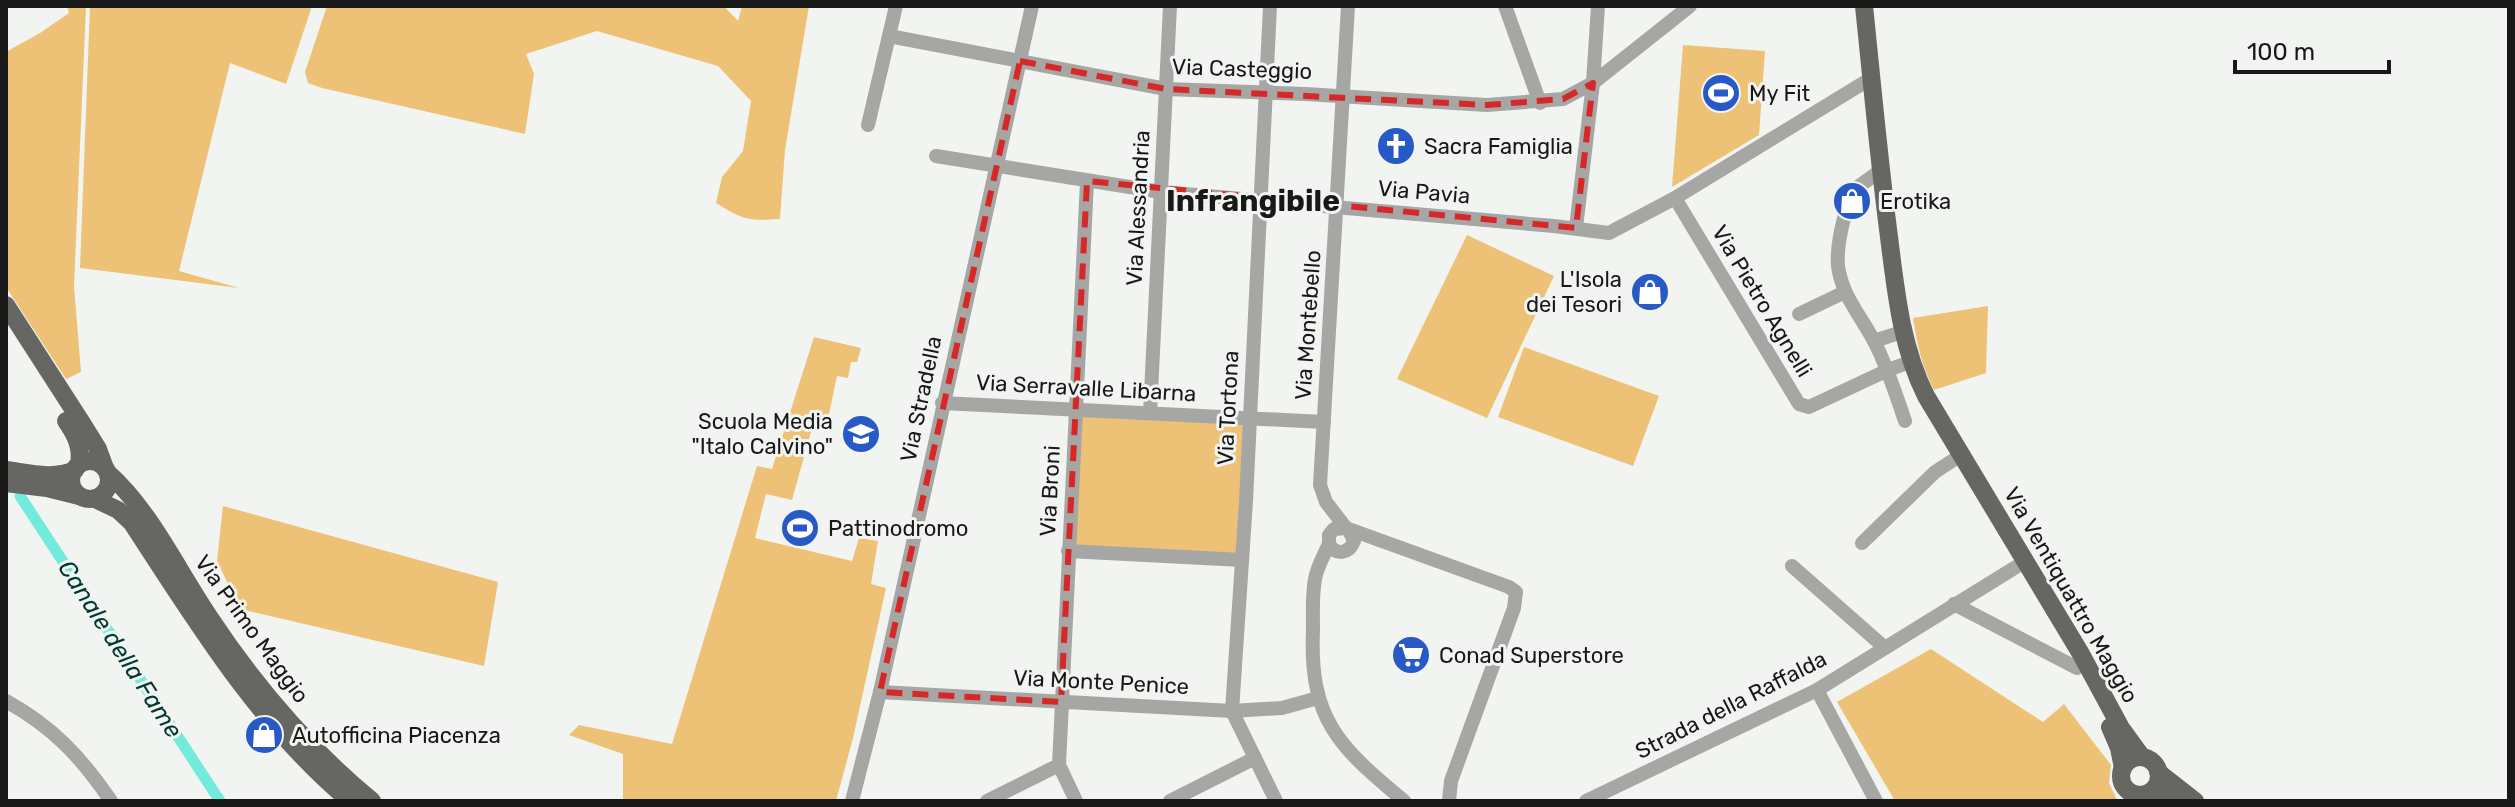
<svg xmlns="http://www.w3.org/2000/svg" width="2515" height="807" font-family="Rubik,sans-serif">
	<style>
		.green { fill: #eec276 }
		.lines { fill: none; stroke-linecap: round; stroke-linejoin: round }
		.canal { stroke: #72ebdc; stroke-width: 11 }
		.minor { stroke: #a6a6a4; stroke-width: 14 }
		.major { stroke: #666663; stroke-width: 18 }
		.marked { fill: none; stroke: #d62828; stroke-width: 6; stroke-dasharray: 16 10; stroke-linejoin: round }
		.labels { text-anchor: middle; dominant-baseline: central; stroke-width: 6; stroke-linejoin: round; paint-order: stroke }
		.street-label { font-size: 22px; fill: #171817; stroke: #f1f4f0 }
		.poi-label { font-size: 22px; fill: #171817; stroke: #f1f4f0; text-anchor: start }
		.water-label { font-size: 24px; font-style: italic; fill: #003934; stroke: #f1f4f0 }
		.district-label { font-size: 30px; font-weight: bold; fill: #171817; stroke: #f1f4f0 }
	</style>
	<rect width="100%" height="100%" fill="#f1f4f0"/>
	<g class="green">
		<polygon points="67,6 86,6 74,286 81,372 66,379 6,287 6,52 40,33 69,13"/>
		<polygon points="90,6 312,6 286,84 230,63 179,271 239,288 80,268"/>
		<path d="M327,6H724L738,21L742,6H809L785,150L780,219C747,221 744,220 716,203L722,177L743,151L751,101L718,66L597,31L526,54L534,74L525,134L322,88L308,83L305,72Z"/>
		<polygon points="1683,45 1765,51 1759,135 1672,187"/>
		<polygon points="1467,235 1554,276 1487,418 1397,379"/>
		<path d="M1988,306L1986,373L1934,390C1922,367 1917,344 1913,318Z"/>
		<polygon points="814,337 861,348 857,362 851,362 848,378 837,376 827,424 814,421 792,500 766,494 755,538 852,561 859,538 878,541 871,584 886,588 853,738 836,801 623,801 623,754 569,735 579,725 672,744 757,466 772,469"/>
		<polygon points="1524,347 1659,396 1633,466 1498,417"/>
		<polygon points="1080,414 1245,422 1239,554 1073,546"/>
		<polygon points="223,506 498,582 484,666 240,609 217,561"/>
		<polygon points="1931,649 2043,722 2064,704 2111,765 2109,783 2117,800 1895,801 1837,702"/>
	</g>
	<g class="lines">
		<polyline class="canal" points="20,496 220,801"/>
		<g class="minor">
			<polyline points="1270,6 1246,501 1232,711 1276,801"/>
			<polyline points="1505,6 1540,103"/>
			<polyline points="889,36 1166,89 1305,94 1487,105 1563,99 1593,83 1690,6"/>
			<polyline points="868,125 896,6"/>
			<polyline points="936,156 1161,192 1554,226 1609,233 1675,198 1870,79"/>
			<path d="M1880,171L1851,192C1845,215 1836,242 1838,266C1842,297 1863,318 1876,345C1888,369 1896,395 1905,421"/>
			<polyline points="1675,198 1799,404 1809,407 1888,370 1910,362"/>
			<polyline points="1576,228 1593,83 1598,6"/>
			<polyline points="1799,314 1845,292"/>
			<polyline points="1874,341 1902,332"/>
			<polyline points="942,403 1324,422"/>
			<polyline points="1150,413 1170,6"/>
			<polyline points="1346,528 1326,502 1320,485 1348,6"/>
			<path d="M1349,530L1354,541C1349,554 1336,556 1329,544V535L1334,529L1346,528L1509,587L1516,592L1514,608L1451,781L1449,801"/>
			<polyline points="1862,543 1935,472 1961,455"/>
			<path d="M1329,544C1324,555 1317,567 1315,579C1312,595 1313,612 1313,629C1309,719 1338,746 1404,801"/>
			<polyline points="1068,551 1242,560"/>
			<polyline points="1792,566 1884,647"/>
			<polyline points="1954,604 2077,668"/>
			<polyline points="1817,690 1876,801"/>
			<polyline points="880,692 1232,711 1282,708 1318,698"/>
			<path d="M6,701C53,727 81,757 111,801"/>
			<polyline points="852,801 880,692 1032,6"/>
			<polyline points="987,801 1059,765"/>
			<polyline points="1076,801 1059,765 1087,181"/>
			<polyline points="1170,801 1255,758"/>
			<polyline points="1586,801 1817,690 2016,567"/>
			<polyline points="2130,801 2135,795"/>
		</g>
		<g class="major">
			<path d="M1864,6C1872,83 1879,160 1889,237C1896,292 1901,346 1926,396L2081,654L2121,728L2142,757"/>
			<polyline points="6,305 82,423 98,449 105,468"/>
			<path d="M66,421C76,435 82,448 79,465"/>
			<circle cx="90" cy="480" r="19"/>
			<path d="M6,470C29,473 53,480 75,470"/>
			<path d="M108,473C150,510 178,571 210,618C255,686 309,749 372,801"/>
			<polyline points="6,483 47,488 79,496"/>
			<path d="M95,499L118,510L132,523C196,621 259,725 350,801"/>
			<polyline points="2110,727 2119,748 2123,768"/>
			<circle cx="2140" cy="776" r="19"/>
			<polyline points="2158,772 2195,801"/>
			<polyline points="2150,793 2172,801"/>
		</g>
	</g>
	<path class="marked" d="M1020,61L1166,89L1487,105L1563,99L1593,83L1576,228L1087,181L1061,702L880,692Z"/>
	<defs>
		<symbol id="stadium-disc" viewBox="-11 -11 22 22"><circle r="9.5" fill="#2759c7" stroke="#f1f4f0"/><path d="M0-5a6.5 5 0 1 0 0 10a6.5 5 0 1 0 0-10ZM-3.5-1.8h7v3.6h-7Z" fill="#fff"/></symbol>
		<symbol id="church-disc" viewBox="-11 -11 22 22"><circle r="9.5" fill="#2759c7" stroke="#f1f4f0"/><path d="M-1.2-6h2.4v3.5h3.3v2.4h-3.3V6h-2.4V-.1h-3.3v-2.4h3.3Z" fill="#fff"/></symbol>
		<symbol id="shop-disc" viewBox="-11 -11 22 22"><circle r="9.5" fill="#2759c7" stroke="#f1f4f0"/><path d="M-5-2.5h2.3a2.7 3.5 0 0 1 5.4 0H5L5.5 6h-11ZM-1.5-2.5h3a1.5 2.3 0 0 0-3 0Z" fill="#fff"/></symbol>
		<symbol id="school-disc" viewBox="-11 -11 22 22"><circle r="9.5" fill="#2759c7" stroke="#f1f4f0"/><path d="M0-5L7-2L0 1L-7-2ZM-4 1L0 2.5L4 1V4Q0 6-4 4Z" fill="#fff"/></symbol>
		<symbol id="supermarket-disc" viewBox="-11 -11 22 22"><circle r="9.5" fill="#2759c7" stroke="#f1f4f0"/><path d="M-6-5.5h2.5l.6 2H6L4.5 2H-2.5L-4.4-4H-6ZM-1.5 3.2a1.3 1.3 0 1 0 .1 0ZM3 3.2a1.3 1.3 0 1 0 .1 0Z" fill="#fff"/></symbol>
	</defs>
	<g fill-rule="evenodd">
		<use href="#stadium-disc" x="1699" y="71" width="44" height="44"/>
		<use href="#church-disc" x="1374" y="124" width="44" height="44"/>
		<use href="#shop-disc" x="1830" y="179" width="44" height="44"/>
		<use href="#shop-disc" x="1628" y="270" width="44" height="44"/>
		<use href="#school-disc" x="839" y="412" width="44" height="44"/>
		<use href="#stadium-disc" x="778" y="506" width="44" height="44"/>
		<use href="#supermarket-disc" x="1389" y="633" width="44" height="44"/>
		<use href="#shop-disc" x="242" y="713" width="44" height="44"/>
	</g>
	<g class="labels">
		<g class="street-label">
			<text transform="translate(1242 69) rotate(2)">Via Casteggio</text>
			<text transform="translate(1424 192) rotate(5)">Via Pavia</text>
			<text transform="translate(1138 208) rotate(-87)">Via Alessandria</text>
			<text transform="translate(1762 301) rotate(59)">Via Pietro Agnelli</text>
			<text transform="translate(1308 325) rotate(-86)">Via Montebello</text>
			<text transform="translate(1086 388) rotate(3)">Via Serravalle Libarna</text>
			<text transform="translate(921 399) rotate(-78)">Via Stradella</text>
			<text transform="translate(1228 408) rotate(-87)">Via Tortona</text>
			<text transform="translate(1050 491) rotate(-87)">Via Broni</text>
			<text transform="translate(2071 595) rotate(60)">Via Ventiquattro Maggio</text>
			<text transform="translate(252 629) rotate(54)">Via Primo Maggio</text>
			<text transform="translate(1101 682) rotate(3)">Via Monte Penice</text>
			<text transform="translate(1731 705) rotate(-27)">Strada della Raffalda</text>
		</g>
		<g class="poi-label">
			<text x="1749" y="93">My Fit</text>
			<text x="1424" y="146">Sacra Famiglia</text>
			<text x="1880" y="201">Erotika</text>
			<text x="1622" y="279" text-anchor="end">L'Isola<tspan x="1622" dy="25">dei Tesori</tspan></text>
			<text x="833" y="421" text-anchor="end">Scuola Media<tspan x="833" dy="25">"Italo Calvino"</tspan></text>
			<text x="828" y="528">Pattinodromo</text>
			<text x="1439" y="655">Conad Superstore</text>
			<text x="292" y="735">Autofficina Piacenza</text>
		</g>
		<g class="water-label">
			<text transform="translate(120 649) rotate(57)">Canale della Fame</text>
		</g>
		<g class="district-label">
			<text x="1253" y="201">Infrangibile</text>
		</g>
	</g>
	<rect width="2515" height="807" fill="none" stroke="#171817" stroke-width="16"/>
	<path d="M2235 60v12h154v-12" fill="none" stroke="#171817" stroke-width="4"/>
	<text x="2247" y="60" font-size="24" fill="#171817" stroke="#f1f4f0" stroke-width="6" paint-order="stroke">100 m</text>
</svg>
